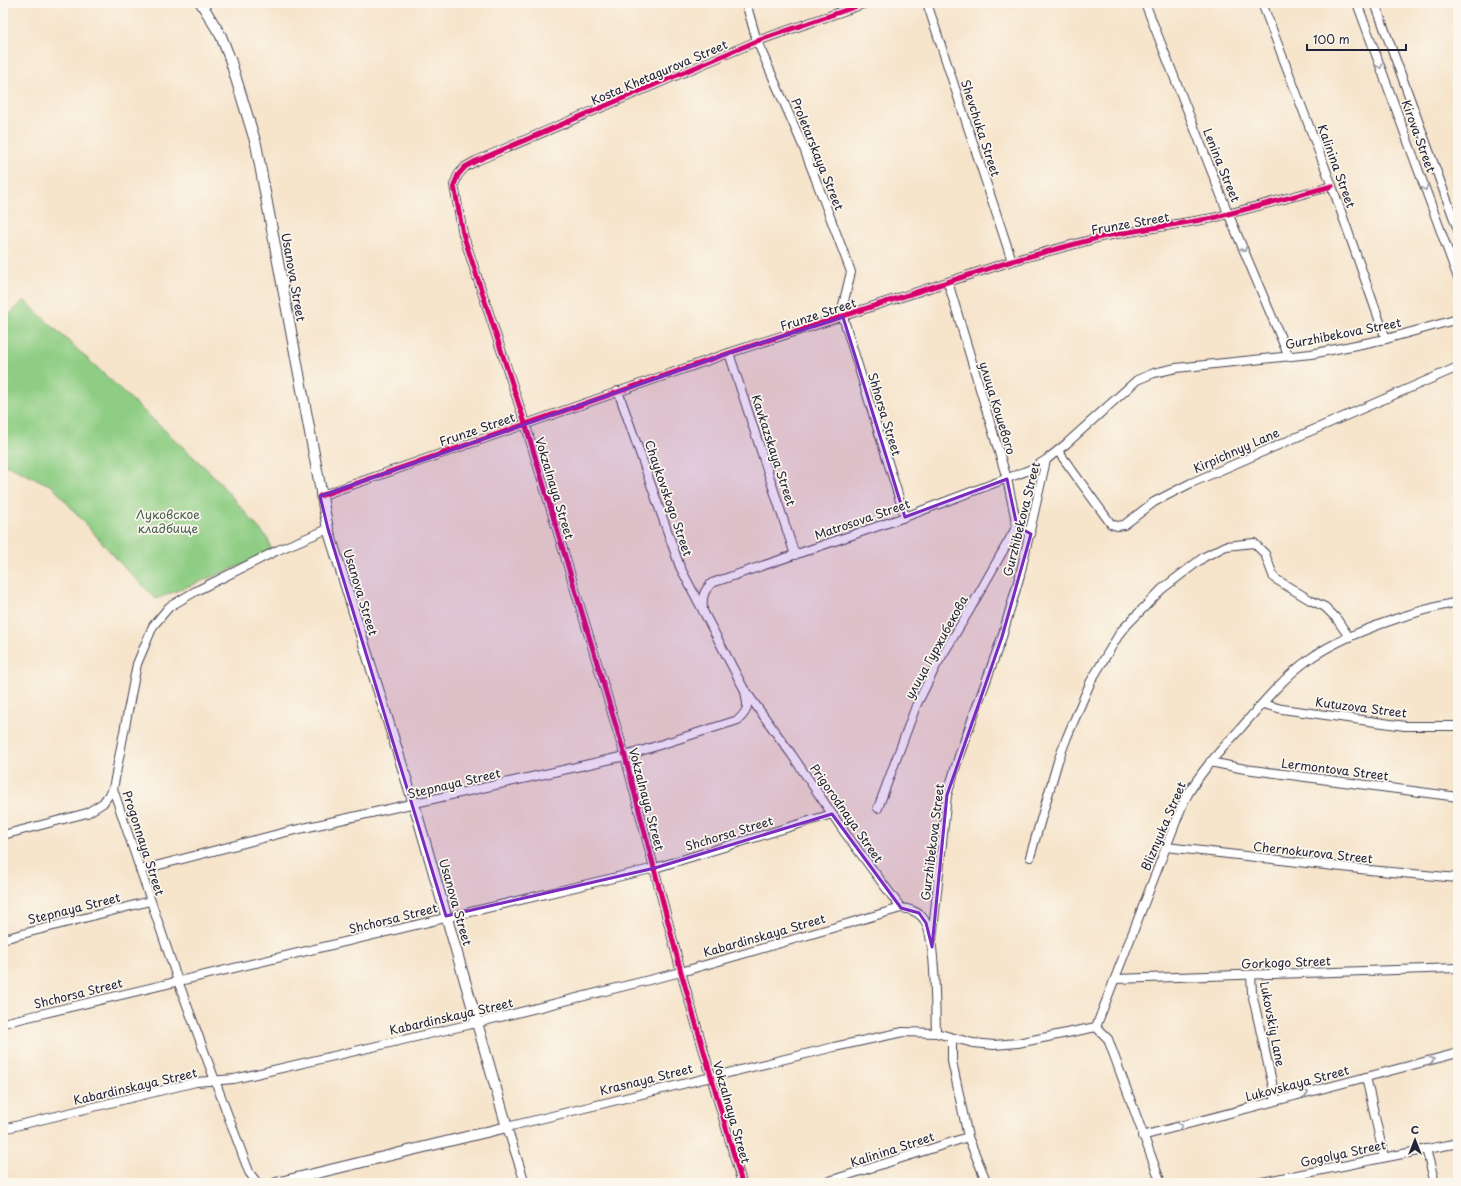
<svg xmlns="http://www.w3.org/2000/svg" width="1461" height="1186" font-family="'Playpen Sans',sans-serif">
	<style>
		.green { fill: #8ecd83; stroke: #58785f }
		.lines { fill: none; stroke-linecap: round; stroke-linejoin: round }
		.minor-casing { stroke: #423f51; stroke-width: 10 }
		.major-casing { stroke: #423f51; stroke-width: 12 }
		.minor { stroke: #fff; stroke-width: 8 }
		.major { stroke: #fff; stroke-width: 10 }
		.cycleway-casing { stroke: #fbf7ec; stroke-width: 8 }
		.cycleway { stroke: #d6006c; stroke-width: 5 }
		.oneway { stroke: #9c9ca7 }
		.marked { fill: #7b2cbf; fill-opacity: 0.2; stroke: #7b2cbf; stroke-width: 3; stroke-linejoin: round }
		.labels { text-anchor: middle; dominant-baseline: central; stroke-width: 3.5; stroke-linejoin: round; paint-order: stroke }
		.street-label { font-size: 12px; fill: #22223b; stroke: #fbf7ec }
		.park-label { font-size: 12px; fill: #485e54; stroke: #fbf7ec }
	</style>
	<rect width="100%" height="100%" fill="#fbf7ec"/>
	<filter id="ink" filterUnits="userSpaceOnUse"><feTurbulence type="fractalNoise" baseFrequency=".025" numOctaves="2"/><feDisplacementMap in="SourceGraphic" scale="8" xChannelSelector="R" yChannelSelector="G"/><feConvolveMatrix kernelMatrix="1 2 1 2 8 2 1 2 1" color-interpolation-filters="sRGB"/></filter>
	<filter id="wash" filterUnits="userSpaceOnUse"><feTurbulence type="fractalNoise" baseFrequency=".012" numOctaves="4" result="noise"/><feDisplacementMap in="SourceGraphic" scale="16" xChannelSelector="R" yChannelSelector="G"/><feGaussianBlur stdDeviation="0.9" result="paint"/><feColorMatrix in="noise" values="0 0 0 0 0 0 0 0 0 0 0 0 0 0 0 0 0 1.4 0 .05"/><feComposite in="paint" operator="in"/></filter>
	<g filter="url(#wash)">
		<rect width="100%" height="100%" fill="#f6e4cb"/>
		<polygon class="green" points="24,300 214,476 268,539 272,553 156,599 122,565 52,486 3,464 3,321"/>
	</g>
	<g filter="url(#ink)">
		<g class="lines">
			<defs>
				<g id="minor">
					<polyline points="746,3 757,41 803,146 851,272 843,305 843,317 905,517"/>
					<polyline points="927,3 1012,261"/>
					<polyline points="1145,3 1228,213 1289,357"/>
					<polyline points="1262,3 1332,186 1386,339"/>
					<polyline points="1357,3 1458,278"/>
					<polyline points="1375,3 1458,230"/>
					<polyline points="948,282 1007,479 1017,526 1031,534"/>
					<polyline points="729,353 795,555"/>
					<path d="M618,391L680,567L744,689L792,755L843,830L901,908C911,909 921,912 926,923C936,945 935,1006 936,1033"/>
					<polyline points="1058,451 1111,524 1117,526 1124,525 1154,502 1191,483 1458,367"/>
					<polyline points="320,496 729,353 1012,261 1105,236 1213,218 1332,186"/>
					<path d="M703,610C702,598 703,591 712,583L905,517L1029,470L1046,460L1066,444L1137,380L1154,373L1176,368L1311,354L1386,339L1458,319"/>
					<polyline points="1263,704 1282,709 1405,726 1458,726"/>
					<polyline points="1210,762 1245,769 1458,797"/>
					<polyline points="878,808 916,706 936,666 969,611 1017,526"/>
					<polyline points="3,835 87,813 103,803 113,789"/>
					<polyline points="1166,847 1369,870 1458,878"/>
					<polyline points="1030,857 1058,761 1067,737 1091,681 1121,631 1162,589 1204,557 1226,546 1254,543 1265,554 1274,578 1310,600 1325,607 1336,618 1349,637"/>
					<path d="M140,870L286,832L625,756L738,720C749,710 748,706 745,692"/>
					<polyline points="3,939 150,901"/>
					<polyline points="932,940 947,795 960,753 1002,637 1020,575 1046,460"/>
					<polyline points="1251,975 1252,993 1276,1100"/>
					<polyline points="1115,979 1458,968"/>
					<polyline points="3,1023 655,868 832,814"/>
					<path d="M1096,1027L1184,801C1199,773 1219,752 1240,729C1260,706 1284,677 1308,660C1345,633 1414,611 1458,602"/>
					<polyline points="1096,1027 1108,1039 1161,1183"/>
					<polyline points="952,1039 952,1061 968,1137 987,1183"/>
					<polyline points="1366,1077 1384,1157"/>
					<polyline points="3,1129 196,1082 234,1079 476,1023 681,972 901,908"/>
					<polyline points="1142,1136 1458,1053"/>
					<polyline points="1426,1149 1435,1183"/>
					<polyline points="257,1183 249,1172 178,981 113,789 137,664 153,626 169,607 196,591 278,550 328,529"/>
					<polyline points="525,1183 507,1127 834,1047 903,1032 936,1033 973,1043 994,1045 1018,1043 1096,1027"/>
					<polyline points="742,1183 681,972 625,756 525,423 463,234 454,185 458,175 465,167 476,161 757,41 866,3"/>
					<polyline points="823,1183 968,1137"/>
					<polyline points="1257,1183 1458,1143"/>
				</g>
				<polyline id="major" points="201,3 221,36 230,59 256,144 328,529 414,804 507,1127 276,1183"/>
			</defs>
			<use href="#minor" class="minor-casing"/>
			<use href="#major" class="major-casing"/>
			<use href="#minor" class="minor"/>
			<use href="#major" class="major"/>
			<defs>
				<g id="cycleway">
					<polyline points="320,496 729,353 1012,261 1105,236 1213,218 1332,186"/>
					<polyline points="742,1183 681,972 625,756 525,423 463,234 454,185 458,175 465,167 476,161 757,41 866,3"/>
				</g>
			</defs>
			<use href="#cycleway" class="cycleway-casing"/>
			<use href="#cycleway" class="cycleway"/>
		</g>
		<defs><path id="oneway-chevron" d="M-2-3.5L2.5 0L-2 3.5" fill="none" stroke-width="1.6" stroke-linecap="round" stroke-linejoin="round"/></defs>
		<g class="oneway">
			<use href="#oneway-chevron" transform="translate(1380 66) rotate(70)"/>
			<use href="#oneway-chevron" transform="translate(1425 188) rotate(70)"/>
			<use href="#oneway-chevron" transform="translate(1244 249) rotate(67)"/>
			<use href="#oneway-chevron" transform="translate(1432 1060) rotate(-15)"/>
			<use href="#oneway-chevron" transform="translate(1306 1093) rotate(-15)"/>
			<use href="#oneway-chevron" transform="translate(1180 1126) rotate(-15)"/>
		</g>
	</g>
	<path class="marked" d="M843,317L905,517L1007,479L1017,526L1031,534L1002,637L947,795L932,947L926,923L919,913L901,908L832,814L655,868L446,916L328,529L320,496L729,353Z"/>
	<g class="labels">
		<g class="street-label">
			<text transform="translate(659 72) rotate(-23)">Kosta Khetagurova Street</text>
			<text transform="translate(981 128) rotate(72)">Shevchuka Street</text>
			<text transform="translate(1419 136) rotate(70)">Kirova Street</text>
			<text transform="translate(818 154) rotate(68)">Proletarskaya Street</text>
			<text transform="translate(1222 165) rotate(68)">Lenina Street</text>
			<text transform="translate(1337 166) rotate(70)">Kalinina Street</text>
			<text transform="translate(1130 223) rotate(-10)">Frunze Street</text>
			<text transform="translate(294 277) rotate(80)">Usanova Street</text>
			<text transform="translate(818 314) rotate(-18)">Frunze Street</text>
			<text transform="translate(1343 333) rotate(-11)">Gurzhibekova Street</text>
			<text transform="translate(998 408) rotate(73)">улица Кошевого</text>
			<text transform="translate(885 414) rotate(73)">Shhorsa Street</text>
			<text transform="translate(477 429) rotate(-19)">Frunze Street</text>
			<text transform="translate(774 450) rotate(72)">Kavkazskaya Street</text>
			<text transform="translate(1236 450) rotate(-24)">Kirpichnyy Lane</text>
			<text transform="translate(555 488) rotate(73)">Vokzalnaya Street</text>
			<text transform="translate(669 498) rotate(71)">Chaykovskogo Street</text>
			<text transform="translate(862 519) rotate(-19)">Matrosova Street</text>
			<text transform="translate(1021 519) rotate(-76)">Gurzhibekova Street</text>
			<text transform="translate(361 592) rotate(73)">Usanova Street</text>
			<text transform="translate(936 647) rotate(-61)">улица Гуржибекова</text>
			<text transform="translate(1361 707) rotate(7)">Kutuzova Street</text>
			<text transform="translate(1335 769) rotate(7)">Lermontova Street</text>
			<text transform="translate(454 783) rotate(-13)">Stepnaya Street</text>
			<text transform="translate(647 799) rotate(75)">Vokzalnaya Street</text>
			<text transform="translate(847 813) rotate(55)">Prigorodnaya Street</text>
			<text transform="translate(1163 826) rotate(-67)">Bliznyuka Street</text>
			<text transform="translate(729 833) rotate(-17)">Shchorsa Street</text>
			<text transform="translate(932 842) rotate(-83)">Gurzhibekova Street</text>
			<text transform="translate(144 843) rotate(72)">Progonnaya Street</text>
			<text transform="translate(1313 852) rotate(6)">Chernokurova Street</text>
			<text transform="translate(456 902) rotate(74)">Usanova Street</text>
			<text transform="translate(74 908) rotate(-14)">Stepnaya Street</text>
			<text transform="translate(393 918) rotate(-14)">Shchorsa Street</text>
			<text transform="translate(764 935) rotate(-16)">Kabardinskaya Street</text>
			<text transform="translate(1286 962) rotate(-2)">Gorkogo Street</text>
			<text transform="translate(78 993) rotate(-14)">Shchorsa Street</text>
			<text transform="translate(451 1016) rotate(-13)">Kabardinskaya Street</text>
			<text transform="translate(1273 1024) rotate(79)">Lukovskiy Lane</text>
			<text transform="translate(646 1079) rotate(-14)">Krasnaya Street</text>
			<text transform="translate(1297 1083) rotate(-15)">Lukovskaya Street</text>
			<text transform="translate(135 1086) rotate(-13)">Kabardinskaya Street</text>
			<text transform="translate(732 1112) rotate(74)">Vokzalnaya Street</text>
			<text transform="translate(892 1149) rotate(-18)">Kalinina Street</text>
			<text transform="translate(1343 1153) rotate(-12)">Gogolya Street</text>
		</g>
		<g class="park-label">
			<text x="168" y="514">Луковское<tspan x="168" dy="14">кладбище</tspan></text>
		</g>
	</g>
	<rect width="1461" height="1186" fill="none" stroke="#fbf7ec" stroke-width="16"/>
	<g transform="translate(1415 1140)" stroke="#fbf7ec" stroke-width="3" paint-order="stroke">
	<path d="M0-3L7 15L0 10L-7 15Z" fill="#22223b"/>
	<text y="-6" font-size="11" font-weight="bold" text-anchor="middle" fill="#22223b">С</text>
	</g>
	<path d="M1307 44v6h99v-6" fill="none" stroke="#22223b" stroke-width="2"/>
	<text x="1313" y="44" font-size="12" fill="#22223b" stroke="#fbf7ec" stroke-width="3" paint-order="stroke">100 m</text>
</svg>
